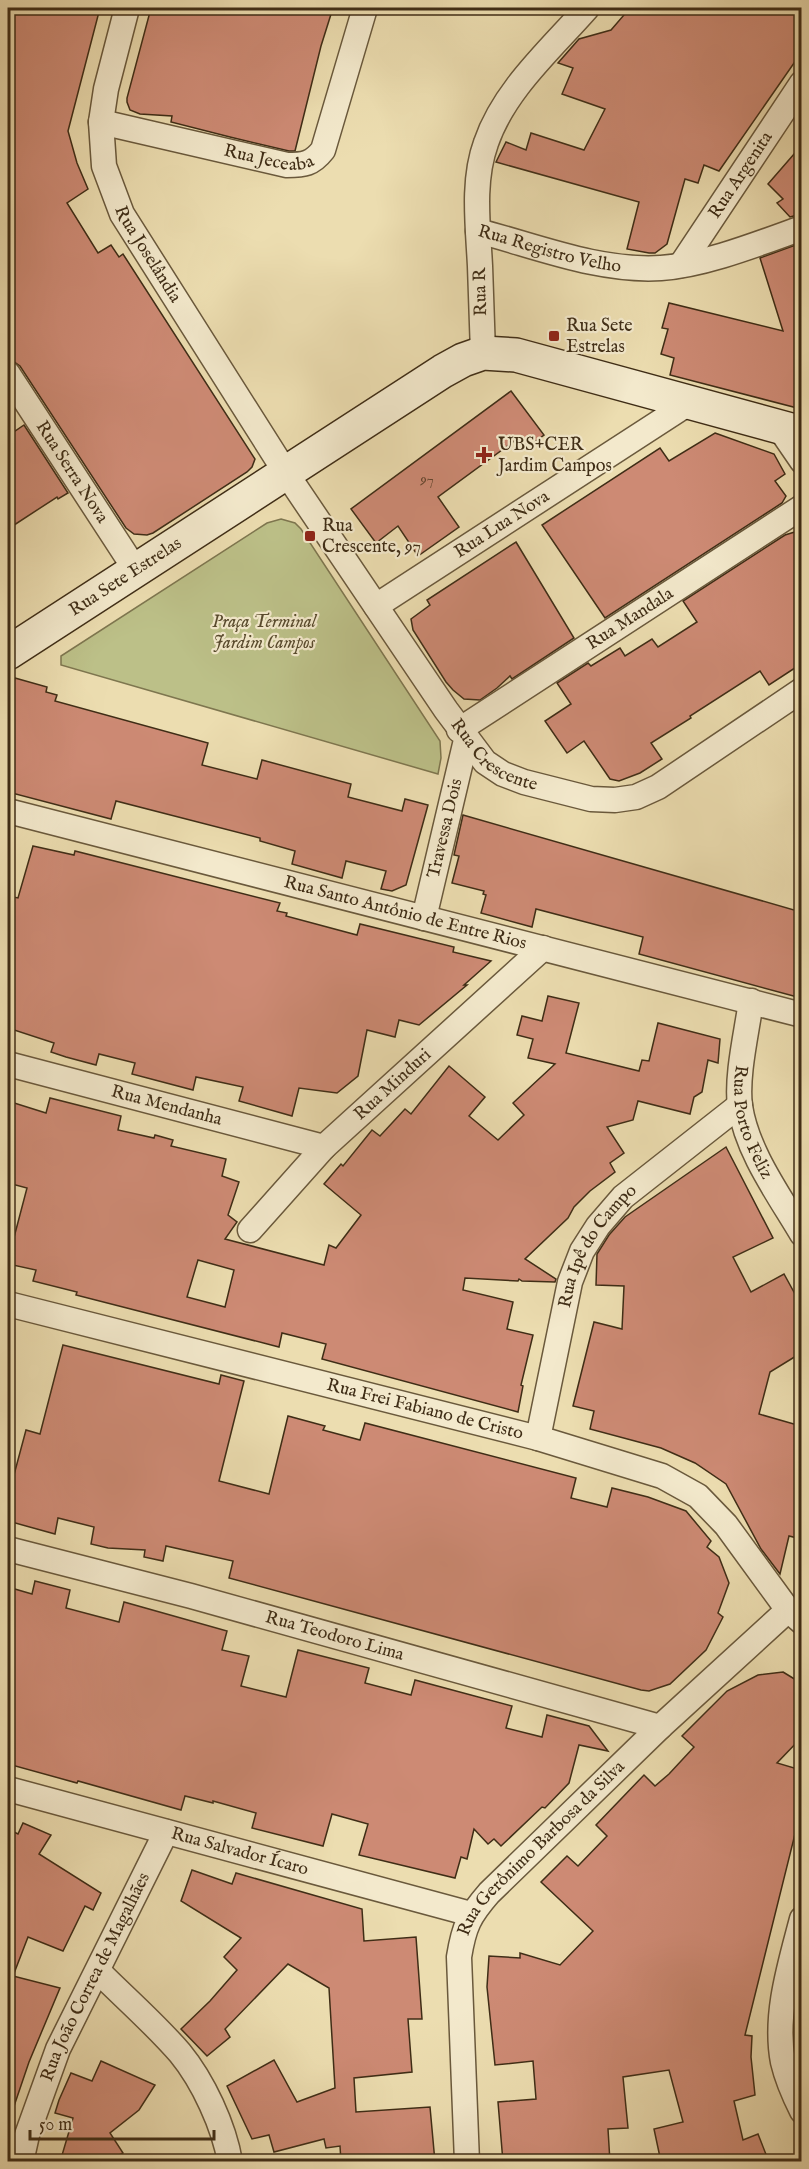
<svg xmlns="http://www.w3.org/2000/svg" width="809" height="2169" font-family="'IM FELL English',serif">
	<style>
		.green { fill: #bcc088; stroke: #7e764f; stroke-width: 1.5 }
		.building { fill: #cd8a74; stroke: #3f2d16; stroke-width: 1.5; fill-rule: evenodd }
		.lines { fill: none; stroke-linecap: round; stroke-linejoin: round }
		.street-casing { stroke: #6a593c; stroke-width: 27 }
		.secondary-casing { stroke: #3f2d16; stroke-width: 36 }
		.street { stroke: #f3e9cc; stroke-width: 24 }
		.secondary { stroke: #f3e9cc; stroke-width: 33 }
		.poi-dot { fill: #8f2418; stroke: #f3e9cc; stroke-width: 2 }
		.labels { text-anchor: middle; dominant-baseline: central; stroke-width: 4.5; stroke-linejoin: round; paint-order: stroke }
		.number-label { font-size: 15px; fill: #62442e }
		.street-label { font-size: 18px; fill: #3f2d16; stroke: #f3e9cc }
		.poi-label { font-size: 18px; fill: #3f2d16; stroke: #f3e9cc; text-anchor: start }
		.park-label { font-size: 18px; font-style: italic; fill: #584a2d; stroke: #f3e9cc }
	</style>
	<rect width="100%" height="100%" fill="#ecddb0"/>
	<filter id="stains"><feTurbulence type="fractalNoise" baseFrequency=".00333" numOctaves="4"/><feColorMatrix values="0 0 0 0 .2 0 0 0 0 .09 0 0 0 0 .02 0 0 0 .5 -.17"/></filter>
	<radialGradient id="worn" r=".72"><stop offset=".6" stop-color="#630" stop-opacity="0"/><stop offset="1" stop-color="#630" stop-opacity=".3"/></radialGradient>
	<polygon class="green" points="281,519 295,523 301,529 440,741 441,758 438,774 61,665 61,656 267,523"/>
	<g class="building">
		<polygon points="8,8 100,8 68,131 77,163 88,189 67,203 98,253 111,245 119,257 123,254 255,459 252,467 247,472 153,533 147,535 134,534 126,528 20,366 13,361 8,353"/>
		<polygon points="151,8 317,8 332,11 321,46 295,151 289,151 230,137 171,122 172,116 140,114 130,110 127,102 127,98"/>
		<polygon points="626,8 801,8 801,53 719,171 704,165 698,183 685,179 667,244 655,253 649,253 627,249 639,202 496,162 506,142 526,150 531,133 584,150 605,109 562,94 573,68 558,63 579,39 611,30 624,15"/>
		<polygon points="801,146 801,214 790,217 777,203 783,199 768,184"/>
		<polygon points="801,243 801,409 670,375 674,358 661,354 668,329 662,328 669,303 783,331 760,258"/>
		<polygon points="511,391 544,435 525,449 517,439 438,497 459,527 418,556 398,526 376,543 351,509"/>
		<polygon points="24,425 68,493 58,499 57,497 8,529 8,436"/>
		<polygon points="715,433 774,454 785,474 775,481 786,496 782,503 605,618 542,525 660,448 669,461"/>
		<polygon points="801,530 801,664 769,685 760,671 690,716 691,718 651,743 662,759 640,773 619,781 610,779 584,741 567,753 545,721 571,704 557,683 588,663 591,666 620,648 625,656 652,639 658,647 697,622 683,601 785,535"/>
		<polygon points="516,542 574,638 512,679 510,676 497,688 480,700 464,699 453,690 446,682 413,630 411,619 430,605 427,600"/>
		<polygon points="15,678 47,687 46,692 57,695 55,701 208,743 202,765 257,779 262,760 351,784 348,797 402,811 405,799 428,805 406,885 392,891 381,889 386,871 346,861 342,878 292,864 295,851 260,841 260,838 116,801 111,819 8,792 8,687 12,689"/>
		<polygon points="463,815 801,912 801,998 639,954 643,937 536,909 532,927 481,913 486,895 483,894 484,891 452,883 459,856 454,855"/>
		<polygon points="33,846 74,855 75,851 280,903 277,911 287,913 286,916 357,935 360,924 454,947 453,952 491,961 464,985 467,985 419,1025 399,1020 395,1037 367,1030 358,1076 337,1093 299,1088 292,1116 239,1101 243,1087 196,1077 193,1090 132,1074 135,1063 99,1054 96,1065 66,1057 51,1052 54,1043 8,1028 8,896 18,898"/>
		<path d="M548,996L579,1003L566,1053L639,1071L642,1060L649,1061L658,1023L720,1039L718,1063L708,1060L702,1092L694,1097L690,1114L638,1101L633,1120L607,1127L624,1153L610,1163L615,1172L590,1191L574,1207L568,1218L525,1259L556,1279L555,1282L522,1281L519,1279L518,1281L465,1278L463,1290L513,1302L507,1329L533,1335L521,1385L523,1386L518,1412L322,1359L326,1344L282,1333L279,1347L76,1295L77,1292L33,1281L36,1270L8,1264V1244L12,1245L27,1188L8,1183V1101L46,1113L50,1098L121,1116L118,1130L154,1138L155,1135L173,1140L171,1146L226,1159L222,1176L239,1182L228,1215L237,1222L225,1239L324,1265L329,1245L336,1248L361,1215L324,1184L341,1164L343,1166L372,1130L380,1136L405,1109L411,1114L449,1066L485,1097L469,1116L498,1140L524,1115L513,1103L555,1064L528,1058L533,1039L517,1035L522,1016L542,1021ZM198,1260L234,1270L225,1307L187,1297Z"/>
		<polygon points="726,1147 773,1238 733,1257 751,1292 784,1274 795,1294 801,1290 801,1353 770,1372 759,1414 801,1426 801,1539 789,1536 780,1574 761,1549 726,1484 695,1463 661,1448 590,1429 594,1411 573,1406 594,1322 622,1329 624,1286 596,1285 597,1254 609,1235 625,1217"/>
		<polygon points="63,1345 219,1384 221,1375 244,1381 219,1481 269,1494 288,1416 325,1426 323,1430 360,1440 365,1423 576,1478 571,1498 607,1507 612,1488 648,1497 686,1511 711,1541 707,1547 719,1557 729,1583 718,1613 723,1617 706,1650 670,1684 649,1691 641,1690 229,1578 233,1561 166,1546 163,1561 144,1557 145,1550 108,1548 91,1544 94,1527 58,1518 55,1534 8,1521 8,1485 11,1486 26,1430 40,1434"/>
		<polygon points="35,1581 70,1590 66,1608 119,1622 124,1602 227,1631 222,1650 249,1656 241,1686 286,1697 298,1650 369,1668 365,1683 411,1695 415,1680 512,1706 506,1728 542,1737 547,1715 589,1726 608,1751 579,1745 569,1783 545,1808 542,1807 501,1846 494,1839 488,1844 474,1829 467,1859 461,1857 455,1878 359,1855 368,1824 332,1814 323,1846 252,1828 256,1813 213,1801 213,1803 185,1796 181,1810 78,1781 77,1783 8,1764 8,1587 32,1594"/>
		<polygon points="783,1672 801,1683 801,1738 777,1763 801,1770 801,1810 745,2035 752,2036 751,2057 755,2095 734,2101 743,2140 758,2134 769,2162 661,2162 654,2129 683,2122 669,2070 623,2077 628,2128 608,2129 610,2162 503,2162 498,2102 536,2099 533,2061 495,2065 487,1987 489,1956 520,1958 520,1953 560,1965 593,1931 541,1882 567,1856 578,1866 607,1836 596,1825 644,1775 655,1786 669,1774 694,1747 682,1736 727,1691 758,1675"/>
		<polygon points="23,1823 51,1835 39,1854 101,1893 93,1910 85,1906 63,1951 28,1937 13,1976 60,1988 29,2062 11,2115 8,2114 8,1829 18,1834"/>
		<polygon points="192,1870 232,1884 236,1873 362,1909 364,1941 416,1937 422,2019 408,2019 412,2072 354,2078 356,2112 430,2107 435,2162 341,2162 340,2146 326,2148 324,2139 274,2152 269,2135 252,2139 227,2086 274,2060 297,2102 335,2088 329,1988 288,1964 225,2029 230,2037 207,2056 181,2029 210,2001 237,1970 224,1957 241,1938 181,1901"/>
		<polygon points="101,2061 155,2085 139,2110 110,2133 123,2153 107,2162 60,2162 73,2118 55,2113 59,2100 71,2073 92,2081"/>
	</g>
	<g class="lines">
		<defs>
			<g id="street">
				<path id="s1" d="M127,8L106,89L101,122L104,166L122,214L286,473L446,710L485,762L503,774L524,782L591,799L615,800L636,797L658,787L802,690"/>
				<path id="s2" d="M101,122L287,165C304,165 312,164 323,150L365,8"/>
				<path id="s3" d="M478,231C536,246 599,272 661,268C705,265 760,243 802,228"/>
				<path id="s4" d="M681,265L802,83"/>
				<path d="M483,353C482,324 481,295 480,266C478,226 472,181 486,143C504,90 551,49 587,8"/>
				<path id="s5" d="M8,374L135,569"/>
				<polyline points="778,426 802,461"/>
				<path id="s6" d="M376,606L689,403"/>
				<path id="s7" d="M459,730L802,507"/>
				<path id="s8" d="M8,811L802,1015"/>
				<path id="s9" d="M424,918L466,740"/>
				<path id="s10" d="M751,1001C747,1031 736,1076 740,1106C747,1152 779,1195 802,1234"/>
				<path id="s11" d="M8,1064L324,1147"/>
				<path id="s12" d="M250,1230L324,1147L543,948"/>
				<path id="s13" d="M8,1304L538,1438L662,1476L698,1496L726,1525L788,1610L802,1622"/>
				<path id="s14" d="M538,1438L570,1282L582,1251L598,1226L623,1197L740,1105"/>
				<path id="s15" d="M8,1549L191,1596L660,1727"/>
				<path id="s16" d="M8,1789L471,1914"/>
				<path d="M802,1919C790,1965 774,2015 783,2062C787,2079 794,2095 802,2111"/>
				<path d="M98,1971C125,1998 155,2024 180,2053C203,2081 224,2126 230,2162"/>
				<path id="s17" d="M21,2162L27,2135L58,2049L166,1832"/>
				<path id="s18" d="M467,2162L459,1957C464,1926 469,1916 489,1893L660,1727L788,1610"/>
			</g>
			<g id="secondary">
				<path id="s19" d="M8,653L443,371L463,360L483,353L516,355L802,433"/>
			</g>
		</defs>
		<use href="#street" class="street-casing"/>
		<use href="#secondary" class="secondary-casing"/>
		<use href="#street" class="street"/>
		<use href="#secondary" class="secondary"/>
	</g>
	<g class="poi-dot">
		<rect x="548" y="330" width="12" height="12" rx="3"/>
		<path d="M481 446h6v6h6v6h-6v6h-6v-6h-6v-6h6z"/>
		<rect x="304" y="530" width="12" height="12" rx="3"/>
	</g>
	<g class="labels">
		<g class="number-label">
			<text x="427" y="479">97</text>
		</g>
		<g class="street-label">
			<text stroke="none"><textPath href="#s2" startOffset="172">Rua Jeceaba</textPath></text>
			<text stroke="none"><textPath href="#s4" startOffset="108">Rua Argenita</textPath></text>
			<text stroke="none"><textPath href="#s3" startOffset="74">Rua Registro Velho</textPath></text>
			<text stroke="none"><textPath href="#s1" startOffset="260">Rua Joselândia</textPath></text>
			<text transform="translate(481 292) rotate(-92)">Rua R</text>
			<text stroke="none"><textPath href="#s5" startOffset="117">Rua Serra Nova</textPath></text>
			<text stroke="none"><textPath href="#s6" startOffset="150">Rua Lua Nova</textPath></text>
			<text stroke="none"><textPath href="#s19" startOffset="140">Rua Sete Estrelas</textPath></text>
			<text stroke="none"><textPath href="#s7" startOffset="204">Rua Mandala</textPath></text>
			<text stroke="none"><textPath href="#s1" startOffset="873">Rua Crescente</textPath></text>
			<text stroke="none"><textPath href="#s9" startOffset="92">Travessa Dois</textPath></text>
			<text stroke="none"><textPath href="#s8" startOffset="410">Rua Santo Antônio de Entre Rios</textPath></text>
			<text stroke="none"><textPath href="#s12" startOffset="204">Rua Minduri</textPath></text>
			<text stroke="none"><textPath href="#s11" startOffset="164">Rua Mendanha</textPath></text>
			<text stroke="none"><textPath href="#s10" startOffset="124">Rua Porto Feliz</textPath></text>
			<text stroke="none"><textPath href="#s14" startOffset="204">Rua Ipê do Campo</textPath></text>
			<text stroke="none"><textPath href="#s13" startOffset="430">Rua Frei Fabiano de Cristo</textPath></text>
			<text stroke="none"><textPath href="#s15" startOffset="338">Rua Teodoro Lima</textPath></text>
			<text stroke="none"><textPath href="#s18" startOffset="345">Rua Gerônimo Barbosa da Silva</textPath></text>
			<text stroke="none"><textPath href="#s16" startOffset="240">Rua Salvador Ícaro</textPath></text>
			<text stroke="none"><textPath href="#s17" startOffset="200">Rua João Correa de Magalhães</textPath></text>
		</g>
		<g class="poi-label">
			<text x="566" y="326">Rua Sete<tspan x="566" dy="21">Estrelas</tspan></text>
			<text x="498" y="445">UBS+CER<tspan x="498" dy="21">Jardim Campos</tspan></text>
			<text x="322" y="526">Rua<tspan x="322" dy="21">Crescente, 97</tspan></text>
		</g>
		<g class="park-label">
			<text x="264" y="622">Praça Terminal<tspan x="264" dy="21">Jardim Campos</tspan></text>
		</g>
	</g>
	<rect width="809" height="2169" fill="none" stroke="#ecddb0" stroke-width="30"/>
	<rect x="9" y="9" width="791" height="2151" fill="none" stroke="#3f2d16" stroke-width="3"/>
	<rect x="15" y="15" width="779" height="2139" fill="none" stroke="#3f2d16" stroke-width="1.5"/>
	<path d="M30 2130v9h184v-9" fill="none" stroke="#3f2d16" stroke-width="3"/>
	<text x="39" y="2130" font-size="18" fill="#3f2d16" stroke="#f3e9cc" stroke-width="4.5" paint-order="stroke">50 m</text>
	<rect width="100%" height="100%" filter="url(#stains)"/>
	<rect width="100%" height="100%" fill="url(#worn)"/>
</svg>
